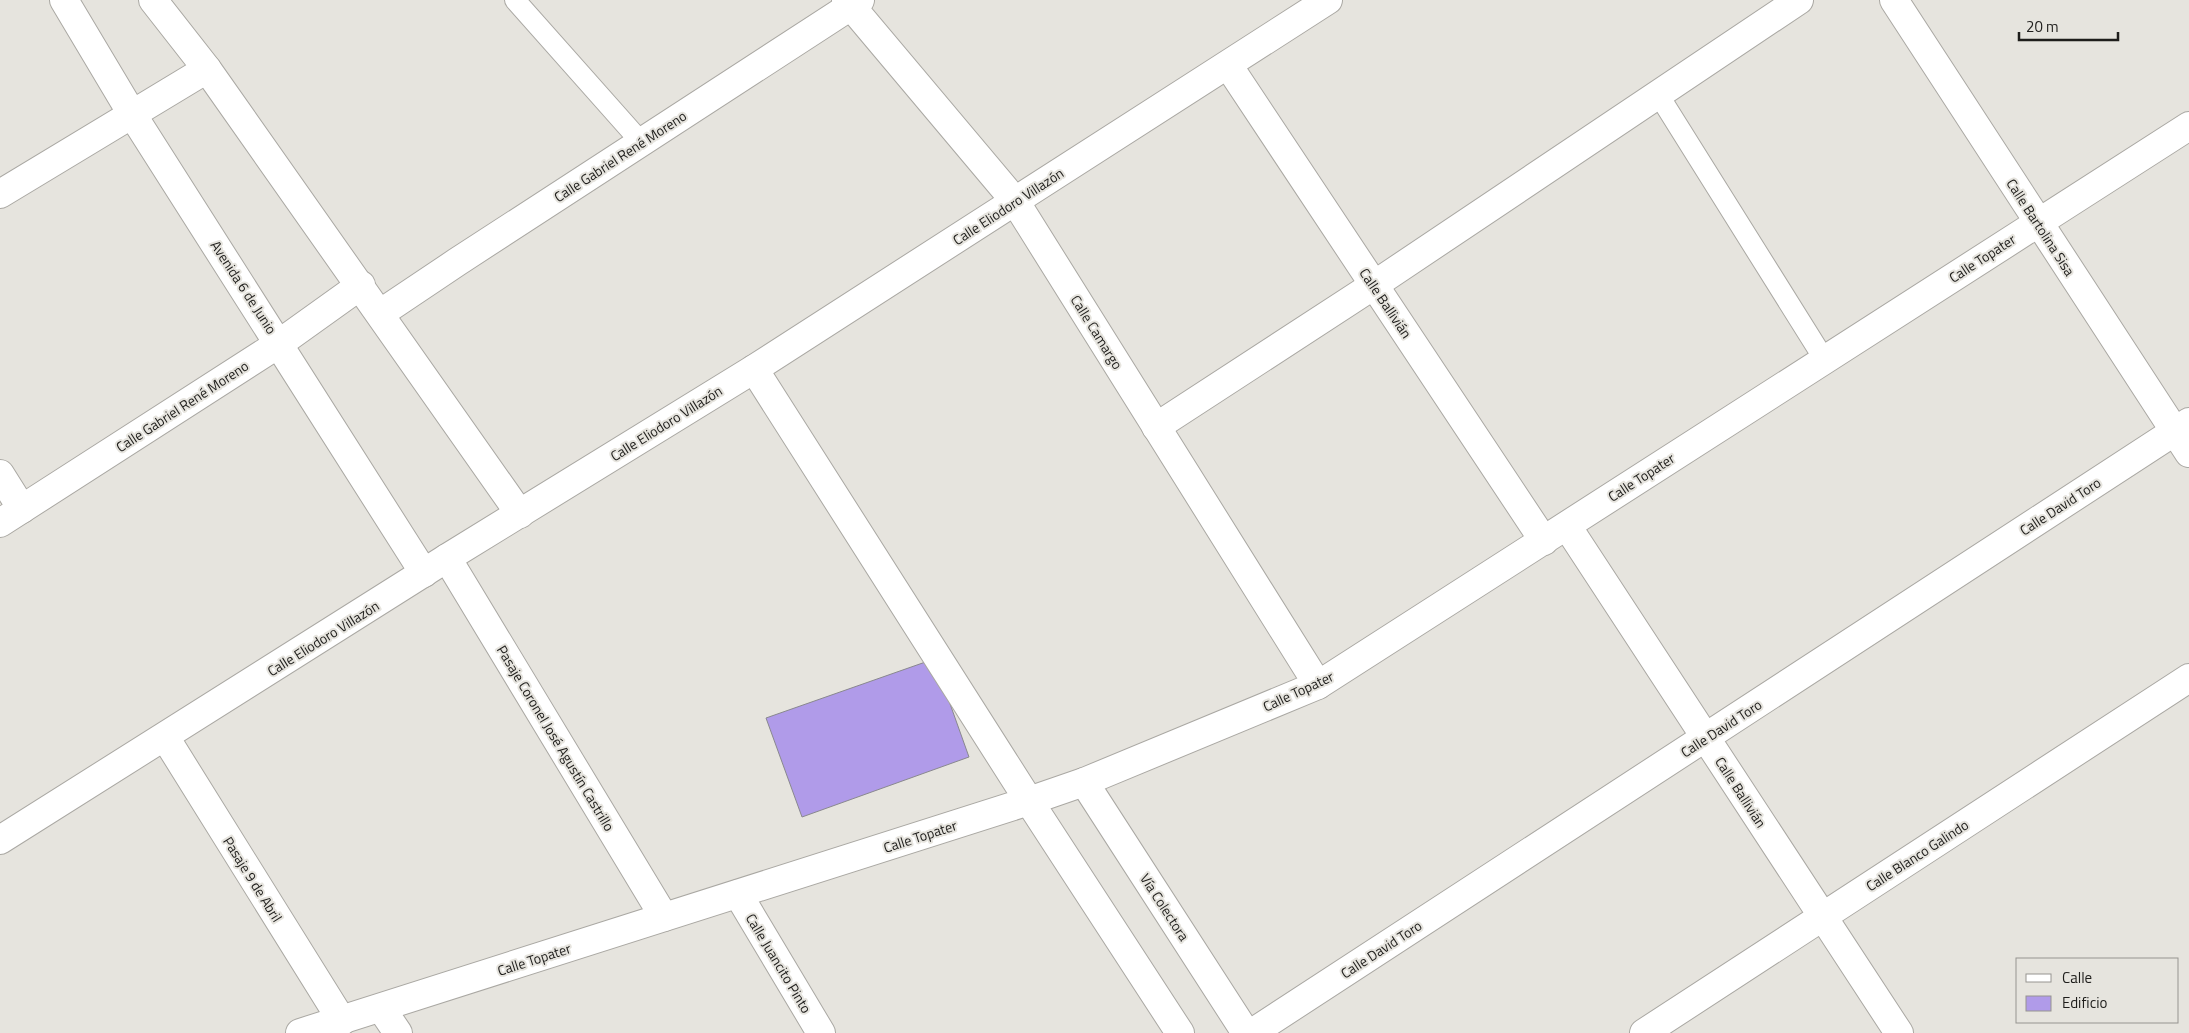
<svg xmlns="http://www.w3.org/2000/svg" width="2189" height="1033" font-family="'Titillium Web',sans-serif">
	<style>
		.building { fill: #b09be9; stroke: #89888e }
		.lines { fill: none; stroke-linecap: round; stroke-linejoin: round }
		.service-casing { stroke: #aaa8a3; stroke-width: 22 }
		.minor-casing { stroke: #aaa8a3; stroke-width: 30 }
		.secondary-casing { stroke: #aaa8a3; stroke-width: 30 }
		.service { stroke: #fff; stroke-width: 20 }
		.minor { stroke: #fff; stroke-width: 28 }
		.secondary { stroke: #fff; stroke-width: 28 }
		.labels { text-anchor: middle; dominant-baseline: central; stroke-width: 4; stroke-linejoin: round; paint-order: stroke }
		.street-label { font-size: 14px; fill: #1e1d1b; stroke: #e6e4de }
	</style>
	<rect width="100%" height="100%" fill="#e6e4de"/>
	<polygon class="building" points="934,659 969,757 802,817 766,718"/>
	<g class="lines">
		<defs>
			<g id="service">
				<polyline points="515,0 641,142"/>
				<polyline points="1658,94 1824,359"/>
			</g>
			<g id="minor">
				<polyline points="64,0 132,114 424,573"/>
				<polyline points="153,0 207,69 520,514"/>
				<polyline points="1894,0 2189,453"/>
				<polyline points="1228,65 1544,541"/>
				<polyline points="0,194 207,69"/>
				<polyline points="381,313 457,262 860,0"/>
				<polyline points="1156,427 1374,285 1799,0"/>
				<polyline points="0,474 22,509"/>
				<polyline points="0,523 280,343 361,285"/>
				<polyline points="1567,526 1899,1033"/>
				<polyline points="447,558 664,917"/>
				<polyline points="1318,685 2189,126"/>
				<polyline points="165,737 342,1021"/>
				<polyline points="0,840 447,558 754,369 1015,201"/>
				<polyline points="738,894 821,1033"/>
				<polyline points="381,1008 398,1033"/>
				<polyline points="300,1033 1029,801 754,369"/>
				<polyline points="1252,1033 2189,422"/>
				<polyline points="1644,1033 2189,678"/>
			</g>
			<g id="secondary">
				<polyline points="846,0 1015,201 1318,685 1084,782 1029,801 1180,1033"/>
				<polyline points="1015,201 1328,0"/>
				<polyline points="1084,782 1246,1033"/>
			</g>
		</defs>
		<use href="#service" class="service-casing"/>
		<use href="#minor" class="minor-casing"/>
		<use href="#secondary" class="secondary-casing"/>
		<use href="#service" class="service"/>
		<use href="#minor" class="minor"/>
		<use href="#secondary" class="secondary"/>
	</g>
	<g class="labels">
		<g class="street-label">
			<text transform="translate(620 156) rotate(-33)">Calle Gabriel René Moreno</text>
			<text transform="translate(1008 206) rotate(-33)">Calle Eliodoro Villazón</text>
			<text transform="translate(2041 227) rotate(57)">Calle Bartolina Sisa</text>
			<text transform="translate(1982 258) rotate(-33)">Calle Topater</text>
			<text transform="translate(244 287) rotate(57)">Avenida 6 de Junio</text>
			<text transform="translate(1386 303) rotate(56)">Calle Ballivián</text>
			<text transform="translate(1097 332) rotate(58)">Calle Camargo</text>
			<text transform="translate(182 406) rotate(-33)">Calle Gabriel René Moreno</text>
			<text transform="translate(666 423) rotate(-32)">Calle Eliodoro Villazón</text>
			<text transform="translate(1641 477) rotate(-33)">Calle Topater</text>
			<text transform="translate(2060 506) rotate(-33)">Calle David Toro</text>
			<text transform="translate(323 638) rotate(-32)">Calle Eliodoro Villazón</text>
			<text transform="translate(1298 691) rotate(-25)">Calle Topater</text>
			<text transform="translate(1721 728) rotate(-33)">Calle David Toro</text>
			<text transform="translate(556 738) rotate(59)">Pasaje Coronel José Agustín Castrillo</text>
			<text transform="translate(1741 792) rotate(57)">Calle Ballivián</text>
			<text transform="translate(920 836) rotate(-18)">Calle Topater</text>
			<text transform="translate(1917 855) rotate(-33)">Calle Blanco Galindo</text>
			<text transform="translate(253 879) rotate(58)">Pasaje 9 de Abril</text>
			<text transform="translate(1165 907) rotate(57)">Vía Colectora</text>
			<text transform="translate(1381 949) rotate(-33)">Calle David Toro</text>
			<text transform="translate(534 959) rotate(-18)">Calle Topater</text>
			<text transform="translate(779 963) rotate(59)">Calle Juancito Pinto</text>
		</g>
	</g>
	<rect x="2016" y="958" width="162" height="65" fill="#e6e4de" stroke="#969490"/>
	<rect x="2026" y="974" width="25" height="8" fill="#ffffff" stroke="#969490"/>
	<text x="2062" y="983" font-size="15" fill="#1e1d1b">Calle</text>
	<rect x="2026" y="996" width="25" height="15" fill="#b09be9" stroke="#969490"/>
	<text x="2062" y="1008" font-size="15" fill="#1e1d1b">Edificio</text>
	<path d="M2019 32v8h99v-8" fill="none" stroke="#1e1d1b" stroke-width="2.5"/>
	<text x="2026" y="32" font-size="15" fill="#1e1d1b" stroke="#e6e4de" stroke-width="4" paint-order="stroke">20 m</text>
</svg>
